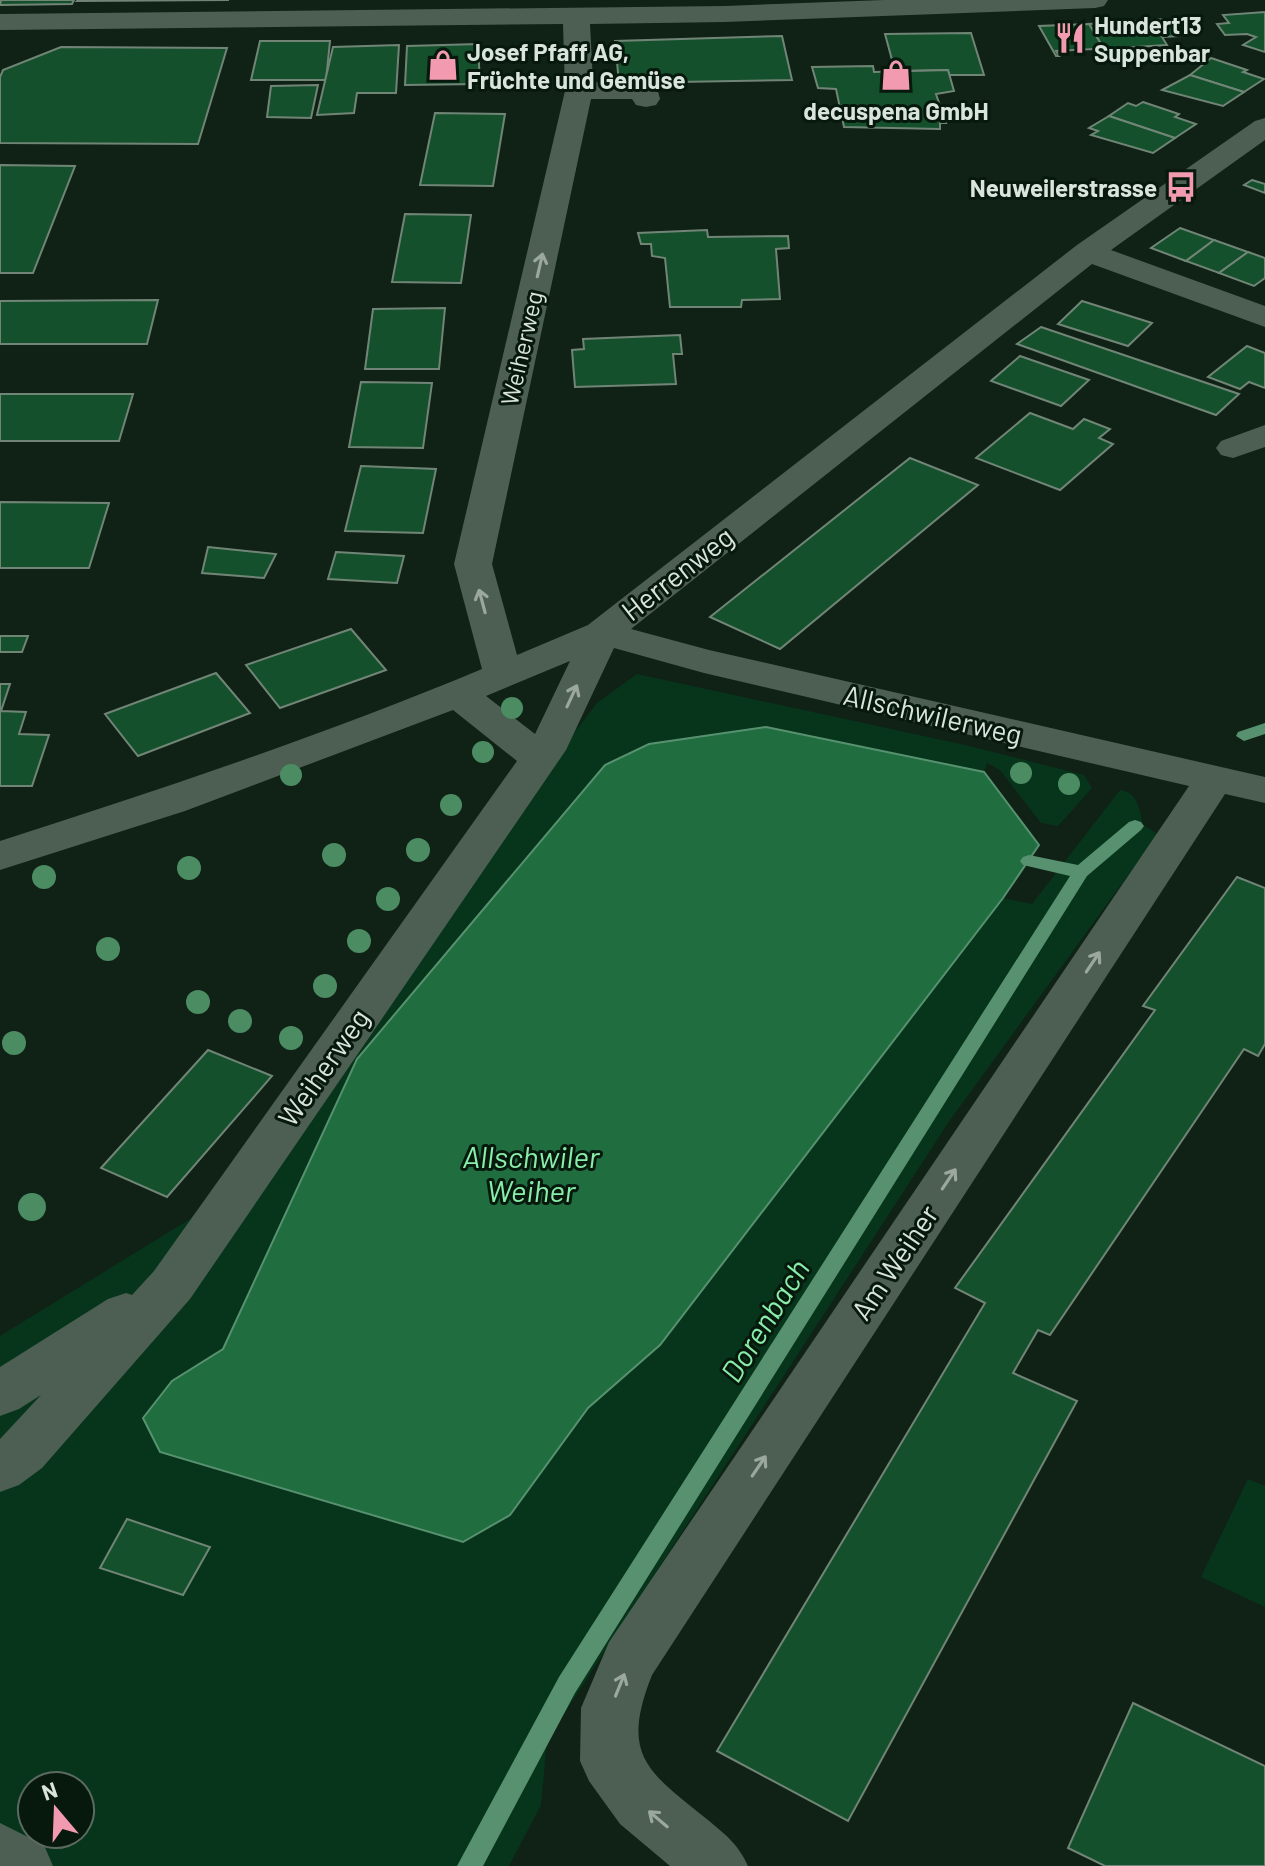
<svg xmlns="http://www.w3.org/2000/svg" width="1265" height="1866" font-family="Barlow,sans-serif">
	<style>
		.green { fill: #07351b; fill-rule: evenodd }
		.water { fill: #206d40; stroke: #58916f; stroke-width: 2 }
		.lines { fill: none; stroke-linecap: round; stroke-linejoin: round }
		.stream { fill: #58916f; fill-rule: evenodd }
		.building { fill: #15502d; stroke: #718576; stroke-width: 2 }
		.minor { fill: #4d5f52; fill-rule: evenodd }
		.tree { fill: #4c8c62 }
		.oneway { stroke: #9aa89e }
		.labels { text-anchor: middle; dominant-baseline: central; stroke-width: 6; stroke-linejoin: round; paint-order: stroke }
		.far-poi-label { font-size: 24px; font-weight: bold; fill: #d9e4dc; stroke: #07180d; text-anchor: start }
		.far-street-label { font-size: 24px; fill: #d9e4dc; stroke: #07180d }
		.street-label { font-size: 28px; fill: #d9e4dc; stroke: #07180d }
		.water-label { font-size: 30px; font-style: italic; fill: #8ea; stroke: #07180d }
	</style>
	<rect width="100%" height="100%" fill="#102116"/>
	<g class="green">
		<path d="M637,674L965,745L1084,775L1092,788L1058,826L1041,823L1000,770L987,763L984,772L766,727L357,1059L223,1349L172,1381L510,1515L588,1408L660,1345L1003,898L1032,904L1120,790C1139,793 1139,809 1143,825L1158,834L950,1120L547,1740L541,1805L509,1866H0V1336L190,1219L309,1077L597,703ZM32,1786H80V1834H32Z"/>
		<polygon points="1248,1479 1265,1486 1265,1607 1201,1577"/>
	</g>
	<polygon class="water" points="766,727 984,772 1039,845 1003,898 660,1345 588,1408 510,1515 463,1542 160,1452 143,1418 172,1381 223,1349 357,1059 605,765 649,744"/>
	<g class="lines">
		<g class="stream">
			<polygon points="1265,723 1265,734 1244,741 1236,736 1238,732"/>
			<polygon points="1135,820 1141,822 1144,826 1141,830 1087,876 575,1693 483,1866 457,1866 559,1677 1070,876 1023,865 1020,861 1023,857 1029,855 1078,865 1129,822"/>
		</g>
	</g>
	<g class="building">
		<polygon points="1,0 74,0 72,4 0,5"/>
		<polygon points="78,0 229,0 77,1"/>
		<polygon points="1265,12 1265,52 1243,45 1256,37 1247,34 1225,35 1217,24 1229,23 1223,15"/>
		<polygon points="1166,19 1179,36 1162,37 1167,45 1104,49 1089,24"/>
		<polygon points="1089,24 1107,54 1097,54 1094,49 1056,51 1059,56 1056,56 1039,26"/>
		<polygon points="971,33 984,75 949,75 948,70 895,71 885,34"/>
		<polygon points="782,36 792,80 619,83 615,41"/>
		<polygon points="260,41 330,41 326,80 251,80"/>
		<polygon points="478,44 480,84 405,85 407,46"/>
		<polygon points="399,45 396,93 357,93 354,113 317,115 333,47"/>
		<polygon points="61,47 227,48 198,144 0,143 0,77 3,70"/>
		<polygon points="1211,58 1247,70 1243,72 1264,79 1244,92 1190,75"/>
		<polygon points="873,66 874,72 948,70 954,91 936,94 946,123 940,123 940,129 844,127 836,89 818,88 812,67"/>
		<polygon points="1190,75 1244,92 1223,106 1162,90"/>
		<polygon points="318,85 311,118 267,117 271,86"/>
		<polygon points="1143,102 1179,114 1175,117 1196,124 1175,138 1109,116 1128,103 1136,106"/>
		<polygon points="435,113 505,114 493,186 420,185"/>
		<polygon points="1109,116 1175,138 1153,153 1091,135 1098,131 1089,128"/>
		<polygon points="0,165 75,166 33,273 0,273"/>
		<polygon points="1252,180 1265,184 1265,193 1244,185"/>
		<polygon points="405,214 471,215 461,283 392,282"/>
		<polygon points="1180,228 1214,240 1186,261 1151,248"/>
		<polygon points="707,230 708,237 788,236 789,248 776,249 780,299 742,300 741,307 670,307 665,258 652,256 651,244 641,244 638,233"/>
		<polygon points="1214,240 1248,252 1219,273 1186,261"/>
		<polygon points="1248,252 1265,258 1265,278 1254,286 1219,273"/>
		<polygon points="158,300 147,344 0,344 0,301"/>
		<polygon points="1082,301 1152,323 1128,346 1058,324"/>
		<polygon points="445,308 439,369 365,369 373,309"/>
		<polygon points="1041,327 1239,394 1216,415 1017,344"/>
		<polygon points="680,335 682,354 673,354 676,384 575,387 572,350 584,349 583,339"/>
		<polygon points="1247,346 1265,353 1265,388 1249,382 1240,389 1208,377"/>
		<polygon points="1020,356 1089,380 1061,406 991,381"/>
		<polygon points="361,382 432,383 423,448 349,447"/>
		<polygon points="0,394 133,394 119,441 0,441"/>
		<polygon points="1030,413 1073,429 1084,419 1110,429 1099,438 1113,444 1060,490 976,458"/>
		<polygon points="910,458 978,485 780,649 710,617"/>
		<polygon points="361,466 436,469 423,533 345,531"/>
		<polygon points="0,502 109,503 89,568 0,568"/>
		<polygon points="208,547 276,554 264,578 202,573"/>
		<polygon points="336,552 404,556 397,583 328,579"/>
		<polygon points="351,629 386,670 280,708 246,665"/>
		<polygon points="0,636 28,636 22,652 0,652"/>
		<polygon points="216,673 250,713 138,756 105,714"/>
		<polygon points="0,684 10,684 1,711 26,712 19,734 49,735 32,786 0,786"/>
		<polygon points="1237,877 1265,888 1265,1044 1258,1056 1244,1049 1050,1335 1038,1330 1013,1373 1077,1401 848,1821 717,1751 985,1303 955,1288 1155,1010 1143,1006"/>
		<polygon points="208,1050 272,1076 167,1197 101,1168"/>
		<polygon points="127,1519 210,1547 183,1595 100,1568"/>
		<polygon points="1133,1703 1265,1766 1265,1866 1105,1866 1068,1848"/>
	</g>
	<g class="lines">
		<g class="minor">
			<path d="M884,0H1108L1104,6L1095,8L725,22L590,24L593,82L656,84L660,99L656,105L646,107L636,105L632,99H591L492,564L517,655L588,625L1077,245L1255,121L1265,118V140L1111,250L1265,306V327L1092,264L631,629L709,650L1265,777V803L1225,794L652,1675C620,1756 647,1771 708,1820C726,1835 738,1844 748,1866H670L620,1824L589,1781L580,1761L581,1708L609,1642L1189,786L704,673L614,648L566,750L190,1299L42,1468L19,1485L0,1492V1439L41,1395L19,1409L0,1416V1367L108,1299L126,1293L132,1295L154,1271L517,761L453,710L185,811L0,870V841C162,789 324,735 482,669L454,564L565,91L563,24L0,30V14L725,6ZM570,661L535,734L486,696Z"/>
			<polygon points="1265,425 1265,447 1233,458 1221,455 1216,448 1221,441"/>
			<polygon points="0,1823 44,1845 53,1866 0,1866"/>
		</g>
	</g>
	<g class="tree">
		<circle cx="512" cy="708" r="11"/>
		<circle cx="483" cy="752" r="11"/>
		<circle cx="1021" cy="773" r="11"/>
		<circle cx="291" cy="775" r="11"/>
		<circle cx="1069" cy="784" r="11"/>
		<circle cx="451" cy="805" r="11"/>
		<circle cx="418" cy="850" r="12"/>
		<circle cx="334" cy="855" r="12"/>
		<circle cx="189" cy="868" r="12"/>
		<circle cx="44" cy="877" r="12"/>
		<circle cx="388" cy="899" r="12"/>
		<circle cx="359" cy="941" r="12"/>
		<circle cx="108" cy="949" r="12"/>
		<circle cx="325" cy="986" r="12"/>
		<circle cx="198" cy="1002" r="12"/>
		<circle cx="240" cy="1021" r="12"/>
		<circle cx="291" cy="1038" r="12"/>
		<circle cx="14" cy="1043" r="12"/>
		<circle cx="32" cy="1207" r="14"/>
	</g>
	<defs><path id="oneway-shaft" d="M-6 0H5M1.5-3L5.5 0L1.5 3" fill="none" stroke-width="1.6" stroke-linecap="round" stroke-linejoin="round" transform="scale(2)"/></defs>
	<g class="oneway">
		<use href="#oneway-shaft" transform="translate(540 265) rotate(-77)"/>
		<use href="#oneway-shaft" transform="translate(482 601) rotate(-105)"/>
		<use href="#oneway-shaft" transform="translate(572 696) rotate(-65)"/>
		<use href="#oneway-shaft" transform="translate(1093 962) rotate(-56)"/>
		<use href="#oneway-shaft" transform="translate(949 1179) rotate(-56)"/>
		<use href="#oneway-shaft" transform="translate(759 1466) rotate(-56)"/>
		<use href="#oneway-shaft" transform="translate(620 1685) rotate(-68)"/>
		<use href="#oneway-shaft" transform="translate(658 1819) rotate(-140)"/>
	</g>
	<defs>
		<symbol id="restaurant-bare" viewBox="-9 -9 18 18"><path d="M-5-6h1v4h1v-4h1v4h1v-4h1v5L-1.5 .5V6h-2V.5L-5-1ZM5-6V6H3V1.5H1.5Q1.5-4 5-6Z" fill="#f29ab0" stroke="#07180d" stroke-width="2.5" paint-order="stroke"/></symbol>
		<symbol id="shop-bare" viewBox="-9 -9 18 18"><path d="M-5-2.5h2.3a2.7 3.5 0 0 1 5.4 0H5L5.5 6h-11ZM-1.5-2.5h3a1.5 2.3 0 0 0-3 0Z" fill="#f29ab0" stroke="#07180d" stroke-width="2.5" paint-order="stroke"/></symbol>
		<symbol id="bus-bare" viewBox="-9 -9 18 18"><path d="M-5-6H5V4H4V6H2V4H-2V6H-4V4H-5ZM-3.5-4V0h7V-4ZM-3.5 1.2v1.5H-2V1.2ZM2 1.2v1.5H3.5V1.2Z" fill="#f29ab0" stroke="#07180d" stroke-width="2.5" paint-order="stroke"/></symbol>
	</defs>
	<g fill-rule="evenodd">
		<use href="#restaurant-bare" x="1048" y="16" width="44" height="44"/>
		<use href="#shop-bare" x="421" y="43" width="44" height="44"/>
		<use href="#shop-bare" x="874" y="53" width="44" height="44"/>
		<use href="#bus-bare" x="1159" y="165" width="44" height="44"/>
	</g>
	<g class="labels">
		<g class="far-poi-label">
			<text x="1094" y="24">Hundert13<tspan x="1094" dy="28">Suppenbar</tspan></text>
			<text x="467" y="51">Josef Pfaff AG,<tspan x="467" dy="28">Früchte und Gemüse</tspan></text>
			<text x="896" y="110" text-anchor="middle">decuspena GmbH</text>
			<text x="1157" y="187" text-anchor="end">Neuweilerstrasse</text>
		</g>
		<g class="far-street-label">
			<text transform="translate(521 348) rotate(-77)">Weiherweg</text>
		</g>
		<g class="street-label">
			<text transform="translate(677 573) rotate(-38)">Herrenweg</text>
			<text transform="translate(933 714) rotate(13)">Allschwilerweg</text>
			<text transform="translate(323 1067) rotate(-55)">Weiherweg</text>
			<text transform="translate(894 1262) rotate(-56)">Am Weiher</text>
		</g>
		<g class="water-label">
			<text x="531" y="1156">Allschwiler<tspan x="531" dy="34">Weiher</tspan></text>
			<text transform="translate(764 1320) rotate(-58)">Dorenbach</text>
		</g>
	</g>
	<g transform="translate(56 1810) rotate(341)"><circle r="38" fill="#07180d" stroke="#5b6a60" stroke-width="2"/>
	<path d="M0-6L14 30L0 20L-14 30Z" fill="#f29ab0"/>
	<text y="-12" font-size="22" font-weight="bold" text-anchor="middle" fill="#d9e4dc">N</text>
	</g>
</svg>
